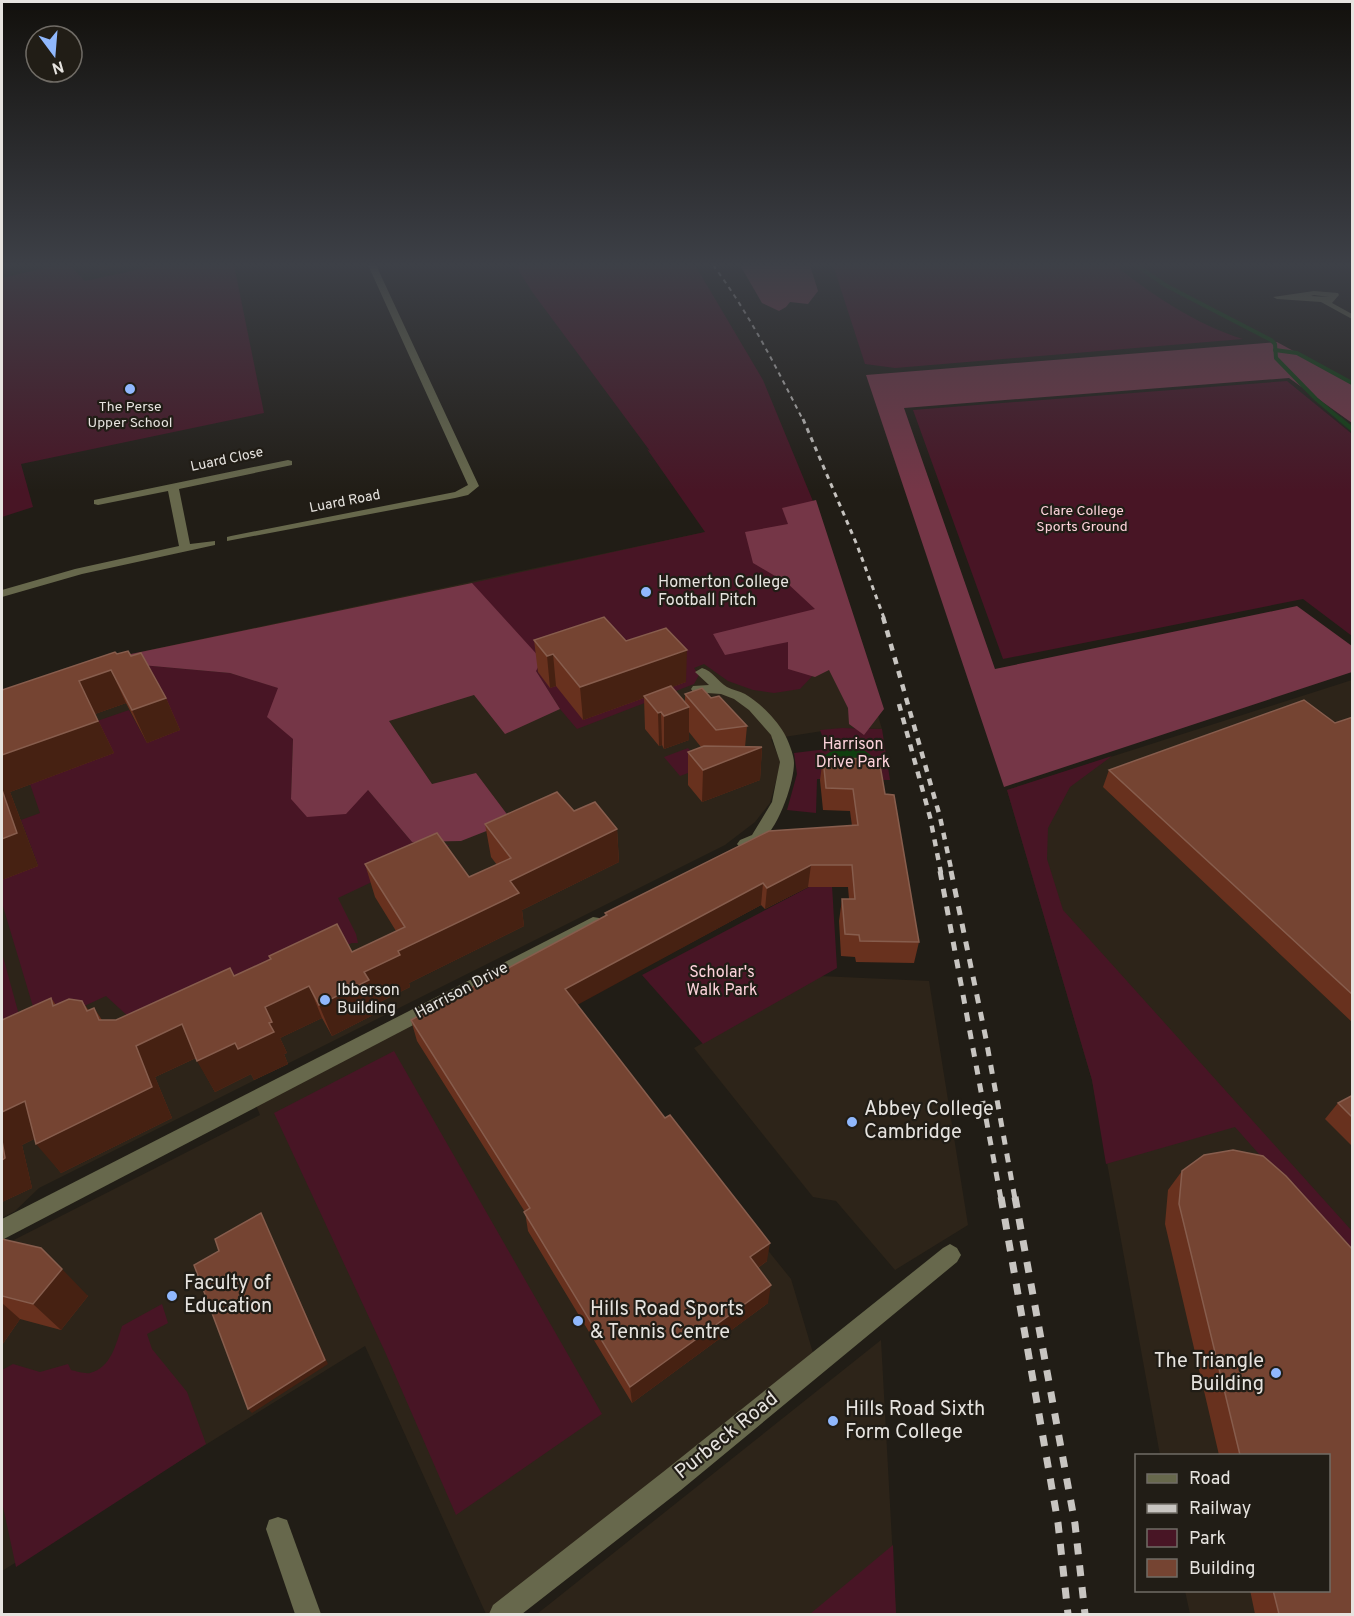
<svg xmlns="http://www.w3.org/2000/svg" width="1354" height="1616" font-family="Overpass,sans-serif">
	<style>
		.built { fill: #2d2419 }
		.green { fill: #481525 }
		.forest { fill: #753647 }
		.water { fill: #103f10 }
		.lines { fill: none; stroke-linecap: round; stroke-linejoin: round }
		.stream-far1 { stroke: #103f10; stroke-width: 4 }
		.stream { stroke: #103f10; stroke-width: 4.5 }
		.minor { fill: #67684c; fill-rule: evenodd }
		.rail-far4 { stroke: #c8c5c1; stroke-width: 2; stroke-dasharray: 4.5 4.5; stroke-linecap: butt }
		.rail-far3 { stroke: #c8c5c1; stroke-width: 3; stroke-dasharray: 5 5; stroke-linecap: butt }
		.rail-far2 { stroke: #c8c5c1; stroke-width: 4.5; stroke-dasharray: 7 7; stroke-linecap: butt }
		.rail-far1 { stroke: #c8c5c1; stroke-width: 5; stroke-dasharray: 9 9; stroke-linecap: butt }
		.rail { stroke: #c8c5c1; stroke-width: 7; stroke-dasharray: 11 11; stroke-linecap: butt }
		.wall { fill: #68311e }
		.shaded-wall { fill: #462112 }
		.building { fill: #754432; stroke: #875d4d; stroke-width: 1.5 }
		.poi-dot { fill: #90b8fd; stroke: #211d16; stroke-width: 2 }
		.labels { text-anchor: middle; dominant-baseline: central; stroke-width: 4.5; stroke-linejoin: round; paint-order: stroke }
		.far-poi-label { font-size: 14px; fill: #e6e3df; stroke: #211d16 }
		.far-street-label { font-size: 14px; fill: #e6e3df; stroke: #211d16 }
		.far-park-label { font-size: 14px; fill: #fdd3db; stroke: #211d16 }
		.poi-label { font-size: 16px; fill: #e6e3df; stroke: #211d16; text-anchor: start }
		.park-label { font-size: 16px; fill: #fdd3db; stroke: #211d16 }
		.street-label { font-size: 16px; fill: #e6e3df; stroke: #211d16 }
		.near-poi-label { font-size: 20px; fill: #e6e3df; stroke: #211d16; text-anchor: start }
		.near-street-label { font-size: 20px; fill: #e6e3df; stroke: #211d16 }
	</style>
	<rect width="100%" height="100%" fill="#211d16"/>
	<g class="built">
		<polygon points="817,511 882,729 842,728 771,739 781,763 770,803 755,822 725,845 39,1188 15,1211 2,1218 2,693 83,664 705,532"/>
		<polygon points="1352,680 1352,1614 1190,1614 1185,1591 1328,1590 1328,1456 1160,1455 1092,1080 1007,790"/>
		<polygon points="530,956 791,1279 816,1363 502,1614 486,1614 365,1346 2,1571 2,1246 260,1115 254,1100"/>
		<polygon points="820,976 929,981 968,1225 895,1270 836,1201 813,1197 694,1048"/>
		<polygon points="881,1340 896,1614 537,1614"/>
	</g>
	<g class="green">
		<polygon points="58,265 69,265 85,281 159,265 234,265 264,413 21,464 33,507 2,517 2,337 3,333 2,330 2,278"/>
		<polygon points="515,265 695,265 763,380 817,511 820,668 800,689 774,693 753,690 728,681 704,664 694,668 699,675 694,684 577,729 560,709 536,671 472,583 705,532 647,449 650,451 533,293"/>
		<path d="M833,265H1115C1152,295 1197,325 1243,339L895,368L865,364Z"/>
		<polygon points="1287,381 1352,434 1352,636 1303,599 1003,659 913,410"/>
		<polygon points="130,664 230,673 279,688 293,738 291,799 368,790 412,842 450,845 338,898 356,934 358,943 352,943 144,1031 106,996 28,1032 34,1010 2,903 2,877 38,865 21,820 40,813 30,784 74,729 129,710 147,743"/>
		<polygon points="842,728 882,729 890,780 817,779 816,813 787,810 797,774 794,753 827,749 820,730"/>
		<polygon points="688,748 704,767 680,776 664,757"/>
		<polygon points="1112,756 1070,787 1048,828 1047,859 1063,910 1352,1231 1352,1259 1235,1127 1106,1164 1092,1080 1007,790"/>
		<polygon points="832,886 837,968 703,1044 642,975 809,887"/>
		<polygon points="2,953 19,1015 2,1045"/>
		<polygon points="394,1051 602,1414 456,1515 386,1354 274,1113"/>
		<path d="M162,1304L168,1323L147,1334L152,1349L187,1392L206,1444L16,1567L2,1502V1370L13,1364L40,1372L68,1364L71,1370C76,1371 85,1374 90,1373C111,1368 116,1344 122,1326Z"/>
		<polygon points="893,1545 896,1614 810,1614"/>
	</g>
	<g class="forest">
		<polygon points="740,265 810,265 818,291 808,304 790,302 786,307 779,311 762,303"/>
		<polygon points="1277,342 1352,383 1352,423 1289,378 904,408 995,669 1297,606 1352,646 1352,672 1004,787 866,375"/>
		<polygon points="816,500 884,709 864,735 849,724 848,708 829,670 815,677 788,669 788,642 725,655 713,634 815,609 787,583 753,563 745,532 788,524 782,508"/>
		<polygon points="472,583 542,660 536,671 560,709 505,734 474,695 389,721 432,784 476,773 512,821 461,841 412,842 368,790 346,814 307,817 291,799 293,739 267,717 278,688 230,673 130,664 83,664"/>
	</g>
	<polygon class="water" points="843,748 865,751 877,760 826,769 821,758 830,752"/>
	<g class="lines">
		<g class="stream-far1">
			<polyline points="1136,265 1165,285 1271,340 1275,344 1276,358 1316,399 1341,420"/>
			<polyline points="1275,350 1297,353 1352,383"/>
		</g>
		<polyline class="stream" points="1340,419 1352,429"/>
		<g class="minor">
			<polygon points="368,265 376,265 479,486 468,495 455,498 227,541 227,537 231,536 455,492 468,485"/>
			<path d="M1314,291L1338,293L1339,295L1332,303L1352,314V319L1321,302L1277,299L1273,297ZM1314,295L1329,297L1311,296Z"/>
			<polygon points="288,460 292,461 292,465 179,489 190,544 215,541 215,545 82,574 2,597 2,590 75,569 179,546 168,491 98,505 94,504 94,500"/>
			<path d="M702,668C713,671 718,682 727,687C733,690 739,691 745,694C759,702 776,719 784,733C788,740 794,755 794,763C794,787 770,857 740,848L737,844L740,840L752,835L772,802L780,762L771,735L749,710L734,699L721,694L693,692L691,689L693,686L709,685L695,672Z"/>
			<polygon points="593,917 599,918 601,923 599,928 2,1240 2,1219"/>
			<polygon points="950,1244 957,1248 961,1255 957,1262 681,1490 522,1614 489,1614 493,1605 663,1472 943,1248"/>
			<polygon points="278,1517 287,1520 321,1614 295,1614 266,1529 269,1520"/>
		</g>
		<path class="rail-far4" d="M713,265C749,313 776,367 803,420"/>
		<polyline class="rail-far3" points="803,419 857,545 884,618"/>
		<g class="rail-far2">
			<polyline points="883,617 940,817 952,873"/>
			<polyline points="899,704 930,817 941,873"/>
		</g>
		<g class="rail-far1">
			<polyline points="940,871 1001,1199"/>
			<polyline points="951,871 986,1039 1015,1199"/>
		</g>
		<g class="rail">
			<polyline points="1001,1197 1058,1523 1068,1614"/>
			<polyline points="1015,1197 1075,1524 1085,1614"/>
		</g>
	</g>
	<g class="wall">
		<polygon points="534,640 626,641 686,682 672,687 685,702 685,694 711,698 747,726 745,747 762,747 760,780 702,802 688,785 688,752 701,747 689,732 689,740 664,749 662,745 659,746 645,729 644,698 583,720 556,686 550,688 538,672"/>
		<polygon points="117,654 131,656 166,698 180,730 147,743 126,703 95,714 114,753 10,792 38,866 2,880 2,690"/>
		<polygon points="1353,717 1353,1023 1103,787 1109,770 1335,723"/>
		<polygon points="823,758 885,794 919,942 914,963 856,962 855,957 841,956 839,921 842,899 849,899 848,887 808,887 765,909 761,905 577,1004 767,1261 758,1268 768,1303 632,1403 528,1231 525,1212 417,1041 411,1020 606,916 605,913 852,826 850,811 823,810 820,780"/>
		<polygon points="574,811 617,829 619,862 522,910 524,926 409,983 410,987 376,1004 379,1012 332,1036 322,1018 280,1038 287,1053 284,1054 288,1064 254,1080 251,1074 215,1092 196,1058 155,1077 172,1118 61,1173 34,1139 22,1145 32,1188 2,1202 2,1020 51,998 56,1005 82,1001 89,1011 94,1008 102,1020 116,1020 234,976 352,952 396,931 375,897 365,864 469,877 497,865 491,857 485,824"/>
		<polygon points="1353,1095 1353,1147 1325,1119 1338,1103"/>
		<polygon points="1233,1150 1263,1156 1286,1176 1353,1250 1353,1614 1255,1614 1250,1590 1329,1590 1329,1455 1219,1455 1165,1224 1168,1190 1182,1171 1204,1155"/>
		<polygon points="2,1239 88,1296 61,1330 20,1319 2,1345"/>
	</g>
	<g class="shaded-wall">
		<polygon points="97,265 135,265 99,270"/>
		<polygon points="687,650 686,682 645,697 644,696 644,698 583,720 580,687"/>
		<polygon points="553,654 556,686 550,688 547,656"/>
		<polygon points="111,670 126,703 95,714 114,753 10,792 38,866 2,880 2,755 79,681"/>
		<polygon points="166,698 180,730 147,743 132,710"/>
		<polygon points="689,707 689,740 664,749 664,716"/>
		<polygon points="661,712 662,745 659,746 658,713"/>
		<polygon points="762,747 760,780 702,802 703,770"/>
		<polygon points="617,829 619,862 522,910 524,926 409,983 410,987 376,1004 379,1012 332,1036 319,1005 364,972 510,881"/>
		<polygon points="811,865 808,887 765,909 767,888"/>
		<polygon points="763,883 761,905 568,1010 565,989"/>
		<polygon points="309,986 322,1018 280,1038 287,1053 284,1054 288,1064 254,1080 251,1074 215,1092 197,1061 269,1023 265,1007"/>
		<polygon points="182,1024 200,1056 155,1077 172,1118 61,1173 36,1144 136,1046"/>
		<polygon points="25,1101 50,1131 22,1145 32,1188 2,1202 2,1112"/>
		<polygon points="261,1213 328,1364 252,1413 248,1409"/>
		<polygon points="770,1243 767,1261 748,1275 750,1257"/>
		<polygon points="62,1269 88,1296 61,1330 33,1304"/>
		<polygon points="771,1285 768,1303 632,1403 630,1387"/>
		<polygon points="2,1303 20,1319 2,1345"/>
	</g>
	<g class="building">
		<polygon points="604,617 626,641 666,628 687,650 580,687 553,654 547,656 534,640"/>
		<polygon points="128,651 131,656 141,653 166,698 132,710 111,670 79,681 98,721 2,755 2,690 115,652 117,654"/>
		<polygon points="671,686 689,707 664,716 661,712 658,713 644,696"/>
		<polygon points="702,688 711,698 719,696 747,726 716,730 685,694"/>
		<polygon points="1304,700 1335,723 1353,717 1353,995 1109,770"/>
		<polygon points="704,746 762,747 703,770 688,752"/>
		<polygon points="823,758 879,759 885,794 894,795 919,942 860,941 859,935 845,934 842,899 855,899 852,865 811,865 767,888 763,883 565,989 665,1118 670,1115 770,1243 750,1257 771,1285 630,1387 524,1212 530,1208 411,1020 607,915 605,913 769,831 858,825 853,789 826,788"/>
		<polygon points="2,790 17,833 2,839"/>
		<polygon points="557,792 574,811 595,802 617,829 510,881 519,893 398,951 400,955 364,972 369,980 319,1005 309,986 265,1007 272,1022 269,1023 274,1032 238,1049 235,1043 197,1061 182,1024 136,1046 152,1087 36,1144 25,1101 2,1112 2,1020 51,998 53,1006 69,999 82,1001 87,1011 94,1008 99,1020 116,1020 230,968 234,976 271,959 269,956 337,924 352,952 405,927 365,864 437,833 469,877 511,858 485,824"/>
		<polygon points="1353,1095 1353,1118 1338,1103"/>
		<polygon points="2,1141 5,1158 2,1160"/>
		<polygon points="1233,1150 1263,1156 1286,1176 1353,1250 1353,1614 1279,1614 1273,1590 1329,1590 1329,1455 1240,1455 1179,1204 1182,1171 1204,1155"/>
		<polygon points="261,1213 325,1360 248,1409 194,1265 219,1251 215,1239"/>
		<polygon points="2,1239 41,1248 62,1269 33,1304 2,1296"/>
	</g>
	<linearGradient id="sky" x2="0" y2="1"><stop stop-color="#12100c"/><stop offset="0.54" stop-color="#3d4047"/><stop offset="1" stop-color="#3d4047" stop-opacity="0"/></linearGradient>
	<rect width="1354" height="491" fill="url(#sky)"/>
	<g class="poi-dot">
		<circle cx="130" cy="389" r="6"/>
		<circle cx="646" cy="592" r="6"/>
		<circle cx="325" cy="1000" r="6"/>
		<circle cx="852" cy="1122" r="6"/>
		<circle cx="172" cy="1296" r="6"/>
		<circle cx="578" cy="1321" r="6"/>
		<circle cx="1276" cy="1373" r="6"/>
		<circle cx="833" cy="1421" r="6"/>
	</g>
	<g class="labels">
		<g class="far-poi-label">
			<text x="130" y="407">The Perse<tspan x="130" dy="16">Upper School</tspan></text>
		</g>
		<g class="far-street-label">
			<text transform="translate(227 460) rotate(-12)">Luard Close</text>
			<text transform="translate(345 502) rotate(-11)">Luard Road</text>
		</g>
		<g class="far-park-label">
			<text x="1082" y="511">Clare College<tspan x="1082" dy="16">Sports Ground</tspan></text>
		</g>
		<g class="poi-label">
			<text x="658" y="583">Homerton College<tspan x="658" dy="18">Football Pitch</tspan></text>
			<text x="337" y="991">Ibberson<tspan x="337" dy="18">Building</tspan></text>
		</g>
		<g class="park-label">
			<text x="853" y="745">Harrison<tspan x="853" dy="18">Drive Park</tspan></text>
			<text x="722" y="973">Scholar's<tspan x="722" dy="18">Walk Park</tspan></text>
		</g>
		<g class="street-label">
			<text transform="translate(462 991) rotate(-28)">Harrison Drive</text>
		</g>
		<g class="near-poi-label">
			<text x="864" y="1110">Abbey College<tspan x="864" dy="23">Cambridge</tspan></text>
			<text x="184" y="1284">Faculty of<tspan x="184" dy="23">Education</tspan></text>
			<text x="590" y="1310">Hills Road Sports<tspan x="590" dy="23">&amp; Tennis Centre</tspan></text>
			<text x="1264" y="1362" text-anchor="end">The Triangle<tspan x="1264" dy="23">Building</tspan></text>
			<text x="845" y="1410">Hills Road Sixth<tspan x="845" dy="23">Form College</tspan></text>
		</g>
		<g class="near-street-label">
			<text transform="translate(727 1436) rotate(-39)">Purbeck Road</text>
		</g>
	</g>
	<rect width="1354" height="1616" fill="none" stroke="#e6e3df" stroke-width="6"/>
	<rect x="1135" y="1454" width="195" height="138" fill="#211d16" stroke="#706c66" stroke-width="1.5"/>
	<rect x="1147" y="1474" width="30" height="9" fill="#67684c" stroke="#706c66" stroke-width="1.5"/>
	<text x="1189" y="1484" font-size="18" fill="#e6e3df">Road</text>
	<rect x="1147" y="1504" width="30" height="9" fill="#c8c5c1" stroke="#706c66" stroke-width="1.5"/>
	<text x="1189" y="1514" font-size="18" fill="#e6e3df">Railway</text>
	<rect x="1147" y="1529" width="30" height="18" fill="#481525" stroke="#706c66" stroke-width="1.5"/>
	<text x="1189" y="1544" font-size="18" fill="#e6e3df">Park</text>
	<rect x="1147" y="1559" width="30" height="18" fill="#754432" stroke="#706c66" stroke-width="1.5"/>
	<text x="1189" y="1574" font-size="18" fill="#e6e3df">Building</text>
	<g transform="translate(54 54) rotate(164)"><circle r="28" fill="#211d16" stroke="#706c66" stroke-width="1.5"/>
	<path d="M0-4.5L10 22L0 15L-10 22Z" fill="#90b8fd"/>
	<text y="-9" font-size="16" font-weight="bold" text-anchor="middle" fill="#e6e3df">N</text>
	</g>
</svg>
